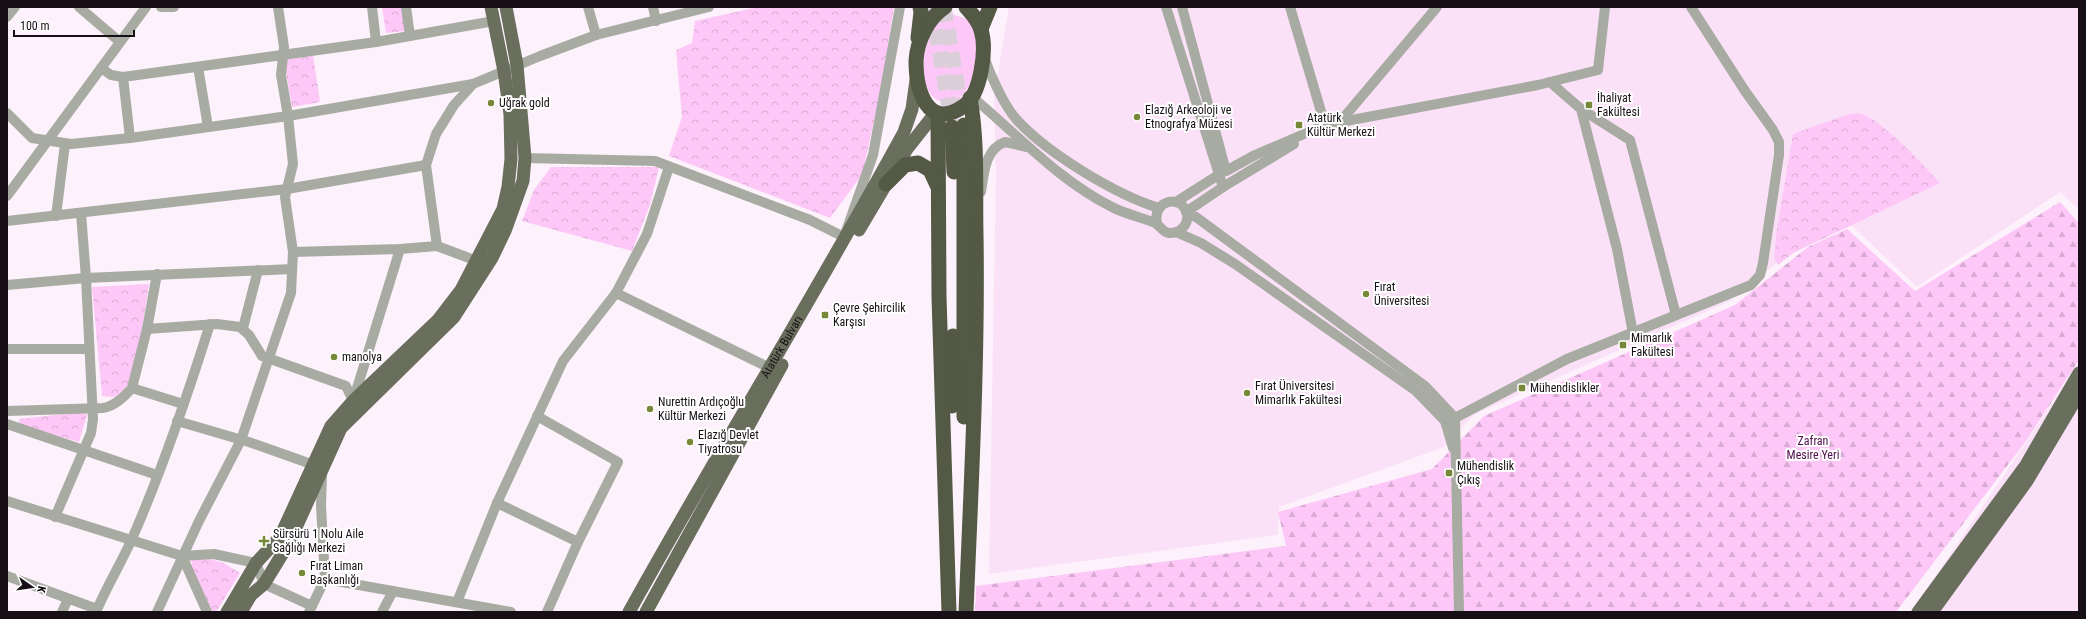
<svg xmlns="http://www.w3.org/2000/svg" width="2086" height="619" font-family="'Roboto Condensed',sans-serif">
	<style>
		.built { fill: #fbe1f8 }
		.grass { fill: #fdc8f7 }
		.forest { fill: url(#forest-firs) }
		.park { fill: url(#park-crowns) }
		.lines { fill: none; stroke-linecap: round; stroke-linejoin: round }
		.highway-tunnel { stroke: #dacfd8; stroke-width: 15; stroke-dasharray: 15 8; stroke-linecap: butt }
		.minor { stroke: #a8aba1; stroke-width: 10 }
		.major { stroke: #696e5d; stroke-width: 13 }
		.highway { stroke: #535945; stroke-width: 15 }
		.poi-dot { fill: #778838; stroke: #fff; stroke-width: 1.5 }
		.labels { text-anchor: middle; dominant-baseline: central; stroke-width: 4; stroke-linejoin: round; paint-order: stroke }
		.poi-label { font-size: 12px; fill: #160f15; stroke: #fff; text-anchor: start }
		.street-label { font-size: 12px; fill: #160f15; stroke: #fff }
		.park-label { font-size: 12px; fill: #4e0d4b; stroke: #fff }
	</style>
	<defs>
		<pattern id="forest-firs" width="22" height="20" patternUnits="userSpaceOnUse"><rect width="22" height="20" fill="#fdc8f7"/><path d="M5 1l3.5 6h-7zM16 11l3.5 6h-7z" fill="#d8abd3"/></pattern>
		<pattern id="park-crowns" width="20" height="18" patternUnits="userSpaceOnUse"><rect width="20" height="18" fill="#fdc8f7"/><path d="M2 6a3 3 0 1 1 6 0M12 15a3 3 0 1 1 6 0" fill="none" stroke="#d8abd3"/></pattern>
	</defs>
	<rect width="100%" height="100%" fill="#fdf1fb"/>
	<g class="built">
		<polygon points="1009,7 2079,7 2079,210 2060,192 1917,287 1852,226 1802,242 1730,301 1475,414 1444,447 1279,507 1278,535 989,574 996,171 994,97"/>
		<polygon points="2079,363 2079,612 1911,612 2004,475"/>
	</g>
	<path class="grass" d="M952,14L970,20C973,27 979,38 979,46C979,52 976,60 975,67C963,129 907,103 927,44C932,28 935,19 952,14Z"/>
	<polygon class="forest" points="2060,202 2079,223 2079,360 2026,441 1896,612 975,612 976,586 1286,546 1278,512 1432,469 1484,416 1735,305 1808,247 1847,229 1915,291"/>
	<g class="park">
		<polygon points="382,7 402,7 405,31 386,33"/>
		<polygon points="758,7 894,7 879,99 862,175 830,218 669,156 682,117 676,50 692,43 695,21"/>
		<polygon points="313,55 320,102 292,107 284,60"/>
		<path d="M1849,114C1853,114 1858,113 1861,114C1880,118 1927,168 1940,183L1793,253L1778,265L1774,258L1777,228L1793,134Z"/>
		<polygon points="551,167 659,167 650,205 632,251 522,221 534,190"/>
		<polygon points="149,284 135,375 124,390 114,397 102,396 92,287"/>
		<polygon points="83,412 87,415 79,442 19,425 19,419"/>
		<path d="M206,558L224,563L240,573L216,612H213C204,596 193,579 191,560Z"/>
	</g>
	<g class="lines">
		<g class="highway-tunnel">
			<polyline points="932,7 952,124"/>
			<polyline points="944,7 964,125"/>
		</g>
		<g class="minor">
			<polyline points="79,7 120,42"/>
			<polyline points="161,7 174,7"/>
			<polyline points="372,7 376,42"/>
			<polyline points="406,7 410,36"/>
			<polyline points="588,7 596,35"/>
			<polyline points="653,7 656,21"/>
			<polyline points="1166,7 1223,187"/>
			<polyline points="1182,7 1226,171 1255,155 1325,125 1538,85 1598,70 1605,7"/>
			<polyline points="1290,7 1325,125"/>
			<polyline points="7,17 15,7"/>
			<path d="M984,57C990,74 1004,106 1017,120C1047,153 1116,195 1159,208"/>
			<polyline points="198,67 208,127"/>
			<polyline points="101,68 111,75 123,77"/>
			<polyline points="1550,82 1581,109 1617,249 1633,333"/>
			<path d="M971,96C1017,134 1058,180 1112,207C1125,214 1141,217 1155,223C1160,225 1162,232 1169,233C1180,234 1189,224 1187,214C1182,193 1152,200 1157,223"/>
			<polyline points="1581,109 1630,140 1676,315"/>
			<polyline points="7,113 32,138 71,144 130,138 288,116 473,84 540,56 596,35 709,7"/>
			<polyline points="1340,122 1437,7"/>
			<polyline points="130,138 123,77 376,42 494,21"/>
			<polyline points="525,158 655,161 810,220 844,237 873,155 900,7"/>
			<path d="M981,192C984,173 985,149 1005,142L1027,147"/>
			<polyline points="7,196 146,7"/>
			<polyline points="1176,202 1223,172"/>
			<polyline points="1186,212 1223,187 1294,144"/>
			<polyline points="1187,214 1196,217 1425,386 1455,418 1459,612"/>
			<polyline points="56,216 65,144"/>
			<polyline points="7,221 287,189 426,165"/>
			<polyline points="1176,232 1201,243 1235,264 1416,391 1445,421 1453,448"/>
			<polyline points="437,246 477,261"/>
			<polyline points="293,252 400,249 437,246 426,165 436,134 454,105 473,84"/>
			<polyline points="7,285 86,278 292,269"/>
			<polyline points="616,293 770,368"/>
			<polyline points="243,328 258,270"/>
			<polyline points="147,329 217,324 240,327 249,335 262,356 346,386 353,401"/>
			<polyline points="7,349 89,349"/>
			<polyline points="132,388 183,404"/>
			<polyline points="353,401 400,249"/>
			<path d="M7,411L103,408C115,406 124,397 132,388L147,329L157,274"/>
			<polyline points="537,416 618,462 578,542 547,612"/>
			<polyline points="1455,418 1567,359 1751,285 1760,275 1763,263 1779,155 1779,142 1773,130 1745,91 1691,7"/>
			<polyline points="177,421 249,442 314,465"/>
			<polyline points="7,424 157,475"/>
			<polyline points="7,501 182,556 214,554 256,563 264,584 312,606"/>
			<polyline points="497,503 578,542"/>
			<polyline points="55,517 91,433 93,419 86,278 81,213"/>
			<polyline points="182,556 207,612"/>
			<polyline points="7,576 97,609"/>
			<polyline points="325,579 511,612"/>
			<polyline points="457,602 497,503 563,361 616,293 647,234 669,167"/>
			<polyline points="62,612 68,599"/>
			<path d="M96,612C106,588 120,565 131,541C162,471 187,397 210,324"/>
			<polyline points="157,612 199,521 241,440 291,293 293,252 285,197 293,164 288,116 281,75 284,47 278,7"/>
			<polyline points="309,612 325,579 321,506 322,474"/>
			<polyline points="382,612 393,591"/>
		</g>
		<g class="major">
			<polyline points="859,230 907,149 936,112"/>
			<polyline points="227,612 256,563 280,537 331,426 353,401 438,320 461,290 503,209 508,187 511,159 510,114 504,71 491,7"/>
			<polyline points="241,612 251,595 264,584 289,543 341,428 454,317 492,258 505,231 523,181 525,158 517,65 506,7"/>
			<path id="s1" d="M629,612C718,451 816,294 904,132L912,109L916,80"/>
			<polyline points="646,612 782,365"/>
			<polyline points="1918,612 2026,465 2079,373"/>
			<polyline points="1932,612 2027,481 2079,394"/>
		</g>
		<g class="highway">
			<path d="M945,7C928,18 917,41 916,61C916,89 927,132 964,106C981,94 987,49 981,30C979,21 972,14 966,7"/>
			<polyline points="981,29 990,7"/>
			<polyline points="918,38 921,12 920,7"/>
			<polyline points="938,113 939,297 949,612"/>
			<polyline points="952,127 954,172"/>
			<polyline points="886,184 905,165 918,163 930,170 937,185"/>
			<polyline points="952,406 953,336"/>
			<polyline points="964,417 964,125"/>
			<path d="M966,612C971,486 978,360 976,234C975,189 978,143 970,98"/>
		</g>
	</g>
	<g class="poi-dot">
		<circle cx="491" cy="103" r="4"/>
		<rect x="1585" y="101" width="8" height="8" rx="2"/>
		<circle cx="1137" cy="117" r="4"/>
		<rect x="1295" y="121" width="8" height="8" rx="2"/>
		<circle cx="1366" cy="294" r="4"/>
		<rect x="821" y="311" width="8" height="8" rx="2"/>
		<rect x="1619" y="341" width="8" height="8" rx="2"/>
		<circle cx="334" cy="357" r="4"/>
		<rect x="1518" y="384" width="8" height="8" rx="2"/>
		<circle cx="1247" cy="393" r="4"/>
		<circle cx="650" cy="409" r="4"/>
		<circle cx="690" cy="442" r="4"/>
		<rect x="1445" y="469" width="8" height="8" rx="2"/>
		<path d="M262 535h4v4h4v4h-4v4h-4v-4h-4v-4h4z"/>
		<circle cx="302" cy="573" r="4"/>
	</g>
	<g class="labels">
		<g class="poi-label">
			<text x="1597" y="98">İhaliyat<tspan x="1597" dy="14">Fakültesi</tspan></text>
			<text x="499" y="103">Uğrak gold</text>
			<text x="1145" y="110">Elazığ Arkeoloji ve<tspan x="1145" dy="14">Etnografya Müzesi</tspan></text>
			<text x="1307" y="118">Atatürk<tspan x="1307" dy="14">Kültür Merkezi</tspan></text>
			<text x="1374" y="287">Fırat<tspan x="1374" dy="14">Üniversitesi</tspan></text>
			<text x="833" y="308">Çevre Şehircilik<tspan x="833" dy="14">Karşısı</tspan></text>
			<text x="1631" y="338">Mimarlık<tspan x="1631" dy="14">Fakültesi</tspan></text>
			<text x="342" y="357">manolya</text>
			<text x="1255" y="386">Fırat Üniversitesi<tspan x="1255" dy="14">Mimarlık Fakültesi</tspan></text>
			<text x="1530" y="388">Mühendislikler</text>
			<text x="658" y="402">Nurettin Ardıçoğlu<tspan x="658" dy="14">Kültür Merkezi</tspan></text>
			<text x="698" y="435">Elazığ Devlet<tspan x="698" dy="14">Tiyatrosu</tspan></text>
			<text x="1457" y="466">Mühendislik<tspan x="1457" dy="14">Çıkış</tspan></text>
			<text x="273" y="534">Sürsürü 1 Nolu Aile<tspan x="273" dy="14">Sağlığı Merkezi</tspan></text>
			<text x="310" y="566">Fırat Liman<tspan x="310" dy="14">Başkanlığı</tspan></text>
		</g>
		<g class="street-label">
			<text stroke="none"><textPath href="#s1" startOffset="306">Atatürk Bulvarı</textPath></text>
		</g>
		<g class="park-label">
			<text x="1813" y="441">Zafran<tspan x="1813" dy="14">Mesire Yeri</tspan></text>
		</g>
	</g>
	<rect width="2086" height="619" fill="none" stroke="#160f15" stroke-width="16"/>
	<g transform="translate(32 587) rotate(103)" stroke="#ffffff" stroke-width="3" paint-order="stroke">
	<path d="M0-3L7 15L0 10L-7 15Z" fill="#160f15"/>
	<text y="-6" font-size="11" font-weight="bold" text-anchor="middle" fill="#160f15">K</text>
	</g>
	<path d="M14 30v6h120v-6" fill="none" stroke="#160f15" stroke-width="2"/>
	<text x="20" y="30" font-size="12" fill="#160f15" stroke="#ffffff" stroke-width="3" paint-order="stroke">100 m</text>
</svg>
